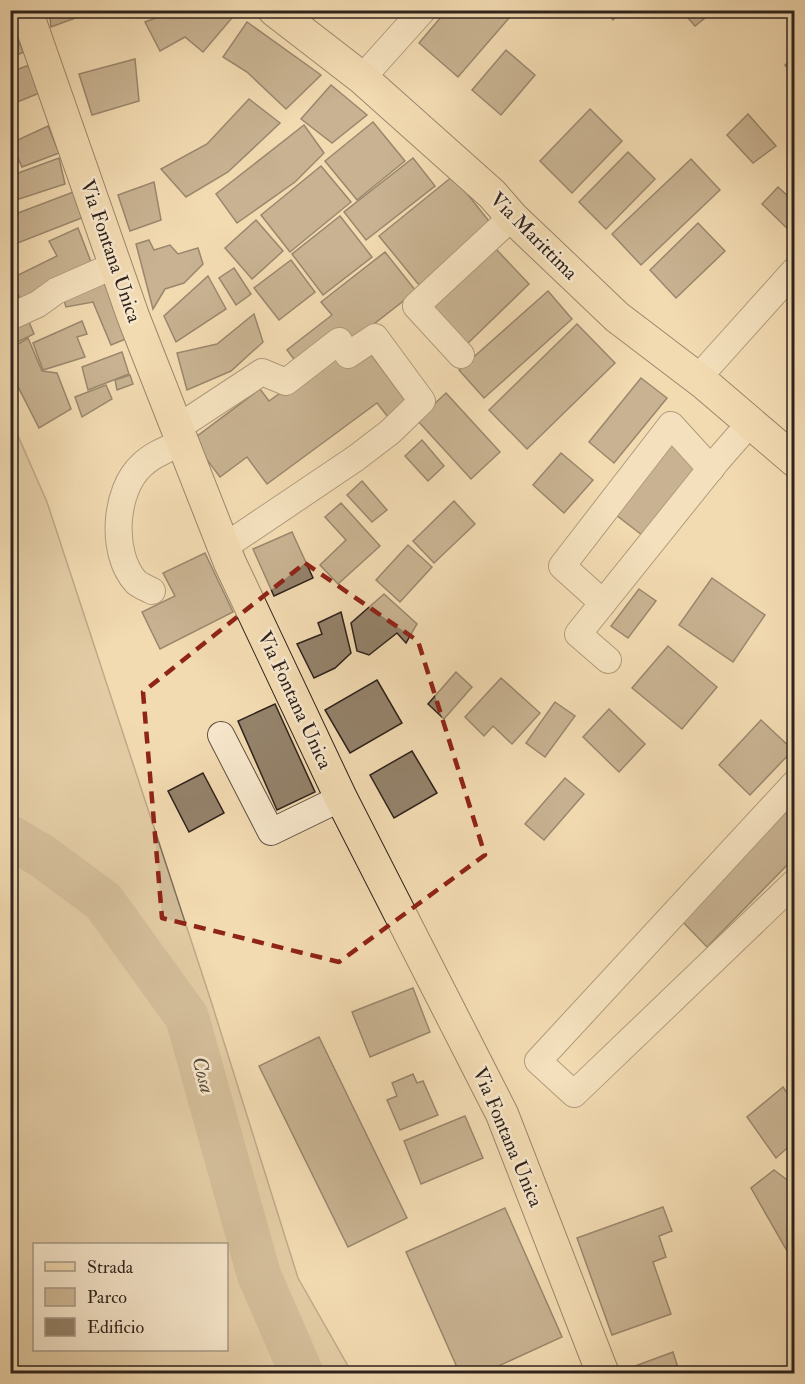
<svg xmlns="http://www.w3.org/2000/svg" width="805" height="1384" font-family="'IM FELL Double Pica',serif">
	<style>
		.green { fill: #d1bb98; stroke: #806f5a; stroke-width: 1.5; fill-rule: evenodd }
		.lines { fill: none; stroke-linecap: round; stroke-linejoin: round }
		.river { stroke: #b09c7f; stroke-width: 44 }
		.building { fill: #94826a; stroke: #2f231d; stroke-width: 1.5 }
		.minor-casing { stroke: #605142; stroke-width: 28 }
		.major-casing { stroke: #2f231d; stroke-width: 34 }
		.minor { stroke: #f7e7cc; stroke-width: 26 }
		.major { stroke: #f2dab1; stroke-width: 32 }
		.marked { fill: none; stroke: #8f2418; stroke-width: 4.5; stroke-dasharray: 12 8; stroke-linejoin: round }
		.labels { text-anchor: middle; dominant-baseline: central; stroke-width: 5; stroke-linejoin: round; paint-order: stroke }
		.street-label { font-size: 20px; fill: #2f231d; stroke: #f7e7cc }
		.water-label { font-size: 21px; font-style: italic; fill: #5c4d3f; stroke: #f7e7cc }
	</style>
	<rect width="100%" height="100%" fill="#f2dab1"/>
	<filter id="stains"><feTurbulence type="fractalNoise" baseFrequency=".00333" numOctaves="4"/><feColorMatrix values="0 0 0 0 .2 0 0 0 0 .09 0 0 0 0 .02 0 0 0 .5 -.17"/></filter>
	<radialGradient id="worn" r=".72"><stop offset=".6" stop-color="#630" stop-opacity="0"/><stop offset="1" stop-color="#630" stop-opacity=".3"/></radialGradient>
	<path class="green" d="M11,420L47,502L211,1001L298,1278L352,1373H11ZM34,1244H226V1350H34Z"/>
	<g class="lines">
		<polyline class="river" points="10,837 42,856 103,901 187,1017 259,1275 302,1374"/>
	</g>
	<g class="building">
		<polygon points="49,10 97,10 51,27"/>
		<polygon points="234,10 237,12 203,52 185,37 160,51 145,22 177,10"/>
		<polygon points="447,10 516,10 458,77 419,43"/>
		<polygon points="604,10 622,10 613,20"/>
		<polygon points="681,10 709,10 711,13 695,26"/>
		<polygon points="247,22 321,75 286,109 247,72 223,57"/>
		<polygon points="10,27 24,52 10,58"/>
		<polygon points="506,50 535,75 501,115 472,90"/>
		<polygon points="794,58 794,75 785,65"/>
		<polygon points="135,59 139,101 92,115 79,74"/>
		<polygon points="35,63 42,92 10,105 10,72"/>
		<polygon points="331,85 367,115 332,143 301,119"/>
		<polygon points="249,99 280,123 228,172 186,197 161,169 207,144"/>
		<polygon points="590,109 622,141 572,193 540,161"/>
		<polygon points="748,114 776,146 753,163 727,135"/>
		<polygon points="373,122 405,161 357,200 325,161"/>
		<polygon points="304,125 324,153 295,182 237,223 216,194"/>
		<polygon points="48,126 59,153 22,167 11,143"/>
		<polygon points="628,152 655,179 606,229 579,202"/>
		<polygon points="59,158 65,184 10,202 10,176"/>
		<polygon points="413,158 435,186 366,240 344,212"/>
		<polygon points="691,159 720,190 641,265 612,234"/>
		<polygon points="321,166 351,202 290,252 261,215"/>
		<polygon points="453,176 492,225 419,285 379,236"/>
		<polygon points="154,182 161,220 130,231 118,195"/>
		<polygon points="778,187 790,198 794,192 794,235 762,204"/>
		<polygon points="76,191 84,217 10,246 10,216"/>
		<polygon points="340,216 372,257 323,295 292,254"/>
		<polygon points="256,220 283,251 252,279 225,248"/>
		<polygon points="698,223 725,251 676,298 650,270"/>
		<polygon points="78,228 93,267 20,299 12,278 57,256 49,241"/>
		<polygon points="149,240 154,250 170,245 178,254 198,248 203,264 184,283 165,289 153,309 136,244"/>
		<polygon points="496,249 529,284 464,347 430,311"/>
		<polygon points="385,252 416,291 352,341 299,366 287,350 332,315 321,302"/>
		<polygon points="291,260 315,292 279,320 254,288"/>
		<polygon points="234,268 251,294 236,305 219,278"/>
		<polygon points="104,276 128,338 111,345 93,302 66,307 63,297"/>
		<polygon points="208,276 226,309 176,342 164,316"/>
		<polygon points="548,291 572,319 484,398 459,370"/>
		<polygon points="254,314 263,342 231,371 187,390 177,353 217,344"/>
		<polygon points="82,321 87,334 77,337 85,357 43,370 33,343"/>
		<polygon points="29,322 34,334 11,345 10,332"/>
		<polygon points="577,324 615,363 527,449 489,410"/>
		<polygon points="28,338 42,371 57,373 71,409 39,428 10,371 10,349"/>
		<polygon points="367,349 407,403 388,417 377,403 267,484 247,457 220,477 192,440 260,389 269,401 337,352"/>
		<polygon points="122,352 129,374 88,390 82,367"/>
		<polygon points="130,375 133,384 117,390 115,380"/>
		<polygon points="641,378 667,398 614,463 589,442"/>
		<polygon points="10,380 18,401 10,404"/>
		<polygon points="106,385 112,399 82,417 75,397"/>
		<polygon points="446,393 500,452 471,479 417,420"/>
		<polygon points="422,440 444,466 428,481 405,456"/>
		<polygon points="666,441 697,465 642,535 611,511"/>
		<polygon points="561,453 593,480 564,513 533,485"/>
		<polygon points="362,481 387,510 372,522 347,495"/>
		<polygon points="454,501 475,524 434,563 413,541"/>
		<polygon points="341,503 380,546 338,584 320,565 346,540 325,517"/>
		<polygon points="292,532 313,578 274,596 253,549"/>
		<polygon points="408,545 432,567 400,602 376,580"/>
		<polygon points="205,553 233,612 160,649 142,612 175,596 163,573"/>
		<polygon points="712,578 765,615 733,662 679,625"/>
		<polygon points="639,589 656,601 628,638 611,626"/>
		<polygon points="384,594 417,624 406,643 397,633 369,655 357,651 351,623"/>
		<polygon points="341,612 351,653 335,668 314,678 297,644 322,634 318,623"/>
		<polygon points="668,646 717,687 682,729 632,688"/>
		<polygon points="456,672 472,687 444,719 428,704"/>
		<polygon points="501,678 540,713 512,744 493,726 484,736 465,717"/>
		<polygon points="377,680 402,723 350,753 325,710"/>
		<polygon points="555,702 575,716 545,757 526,743"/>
		<polygon points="275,704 315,792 277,810 238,721"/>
		<polygon points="609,709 645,744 619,772 583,737"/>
		<polygon points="761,720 793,750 750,795 719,765"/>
		<polygon points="412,751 437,793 394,818 370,775"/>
		<polygon points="203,773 224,813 189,832 168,791"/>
		<polygon points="565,778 584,794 544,840 525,824"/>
		<polygon points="794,804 794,858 707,947 681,920"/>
		<polygon points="413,988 430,1032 370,1057 352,1012"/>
		<polygon points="319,1037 407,1218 348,1247 259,1066"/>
		<polygon points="413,1074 417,1083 423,1081 438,1115 400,1130 387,1100 397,1096 392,1083"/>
		<polygon points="783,1087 794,1103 794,1142 776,1158 747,1117"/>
		<polygon points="465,1116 483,1158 421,1184 404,1141"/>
		<polygon points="794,1154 794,1170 787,1160"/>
		<polygon points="774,1170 794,1185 794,1263 751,1188"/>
		<polygon points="663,1207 672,1231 659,1236 666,1257 653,1262 671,1314 612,1335 577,1238"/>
		<polygon points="505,1208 562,1337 481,1374 460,1374 406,1252"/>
		<polygon points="673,1352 680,1374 629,1374 627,1369"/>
	</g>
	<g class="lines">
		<defs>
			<g id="minor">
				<polyline points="362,78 423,10"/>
				<polyline points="10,317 38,304 56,291 115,265"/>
				<polyline points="461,355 416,306 512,217"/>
				<polyline points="697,379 794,271"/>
				<polyline points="177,428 262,372 286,382 339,341 348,355 375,337 422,401 390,432 356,458 224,547"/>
				<path d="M152,591C147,588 140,586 136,582C110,554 114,490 142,465C153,454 168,449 183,442"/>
				<polyline points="603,603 562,566 671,425 711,469"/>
				<polyline points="608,660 578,634 716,462 750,423"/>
				<polyline points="221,735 271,832 341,798"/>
				<polyline points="794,784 538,1061 574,1094 794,883"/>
			</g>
			<g id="major">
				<polyline points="26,10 133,316 230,563 341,798 502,1114 603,1374"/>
				<polyline points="274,10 362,78 492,194 512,217 617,317 705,384 794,460"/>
			</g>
		</defs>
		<use href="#minor" class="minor-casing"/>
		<use href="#major" class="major-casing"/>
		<use href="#minor" class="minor"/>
		<use href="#major" class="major"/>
	</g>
	<path d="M0 0H805V1384H0ZM305,563L418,641L485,855L339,962L162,918L143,692Z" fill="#f2dab1" fill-opacity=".55" fill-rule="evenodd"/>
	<path class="marked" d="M305,563L418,641L485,855L339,962L162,918L143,692Z"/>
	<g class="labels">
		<g class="street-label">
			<text transform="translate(534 236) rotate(45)">Via Marittima</text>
			<text transform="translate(111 251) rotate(71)">Via Fontana Unica</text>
			<text transform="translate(295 700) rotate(65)">Via Fontana Unica</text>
			<text transform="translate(508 1137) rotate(67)">Via Fontana Unica</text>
		</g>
		<g class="water-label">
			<text transform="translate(203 1075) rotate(75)">Cosa</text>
		</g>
	</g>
	<rect width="805" height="1384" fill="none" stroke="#f2dab1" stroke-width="36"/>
	<rect x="12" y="12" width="781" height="1360" fill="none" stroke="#2f231d" stroke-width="3"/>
	<rect x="18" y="18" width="769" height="1348" fill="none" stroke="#2f231d" stroke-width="1.5"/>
	<rect x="33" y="1243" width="195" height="108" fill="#f7e7cc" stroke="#a79986" stroke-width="1.5"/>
	<rect x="45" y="1262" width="30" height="9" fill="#f2dab1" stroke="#a79986" stroke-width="1.5"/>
	<text x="87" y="1273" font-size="18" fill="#2f231d">Strada</text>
	<rect x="45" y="1288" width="30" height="18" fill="#d1bb98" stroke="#a79986" stroke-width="1.5"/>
	<text x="87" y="1303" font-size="18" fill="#2f231d">Parco</text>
	<rect x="45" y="1318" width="30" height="18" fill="#94826a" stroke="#a79986" stroke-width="1.5"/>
	<text x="87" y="1333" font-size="18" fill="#2f231d">Edificio</text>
	<rect width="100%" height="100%" filter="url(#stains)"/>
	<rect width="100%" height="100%" fill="url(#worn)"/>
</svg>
